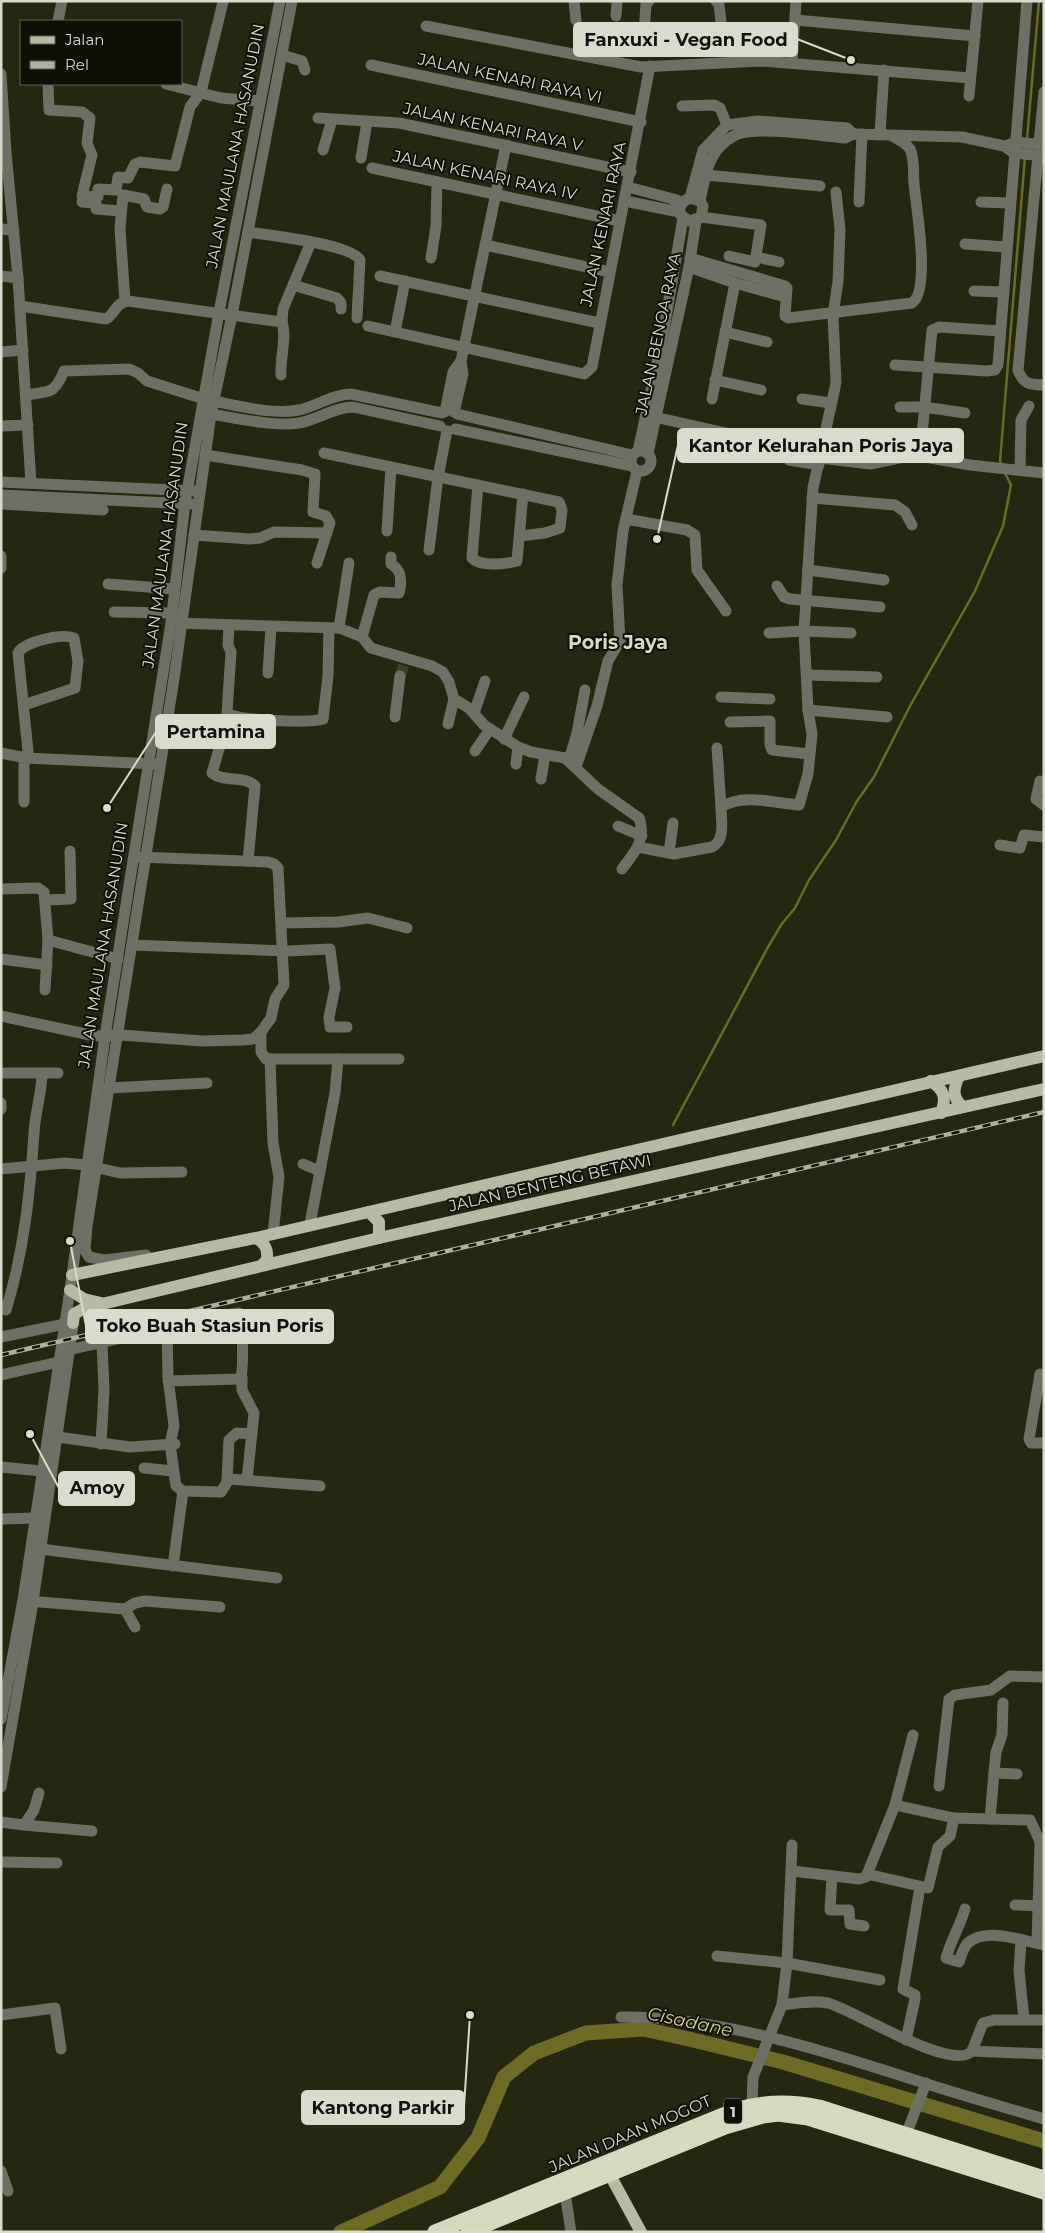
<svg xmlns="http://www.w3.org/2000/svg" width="1045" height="2233" font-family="Montserrat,sans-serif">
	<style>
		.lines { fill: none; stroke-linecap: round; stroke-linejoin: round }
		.stream { stroke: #6d6b24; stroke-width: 2.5 }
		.river { stroke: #6d6b24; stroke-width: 15 }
		.minor-tunnel { stroke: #42412d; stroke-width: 11; stroke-dasharray: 11 5.5; stroke-linecap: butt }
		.minor { stroke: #6f6f65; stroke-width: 11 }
		.major { stroke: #babaa4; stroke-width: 12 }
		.highway { stroke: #d7d8be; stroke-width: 15 }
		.rail-casing { stroke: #b0b0a1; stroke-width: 4.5 }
		.rail { stroke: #0f0f06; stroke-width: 2.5; stroke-dasharray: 8; stroke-linecap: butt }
		.labels { text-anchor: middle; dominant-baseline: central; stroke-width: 4; stroke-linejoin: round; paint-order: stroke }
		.shield { fill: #0f0f06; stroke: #9d9d91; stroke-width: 1 }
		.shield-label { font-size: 15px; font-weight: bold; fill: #dadacd }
		.street-label { font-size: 16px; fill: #dadacd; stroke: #0f0f06 }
		.water-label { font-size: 18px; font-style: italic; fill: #dbd95c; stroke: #0f0f06 }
		.quarter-label { font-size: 19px; font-weight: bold; fill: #dadac0; stroke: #0f0f06 }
		.leader { fill: none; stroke: #dadacd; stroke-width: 2 }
		.callout-dot { fill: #dadacd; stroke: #0f0f06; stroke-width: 2 }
		.callout { fill: #dadacd; stroke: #dadacd; stroke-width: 2 }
		.callout-label { font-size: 18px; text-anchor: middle; font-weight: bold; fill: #111 }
	</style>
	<rect width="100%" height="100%" fill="#272611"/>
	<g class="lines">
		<g class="stream">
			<polyline points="1027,139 1039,1"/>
			<polyline points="1002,465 1000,461 1025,157"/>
			<polyline points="673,1125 768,947 781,925 795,908 809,880 836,840 857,801 874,777 910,706 975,591 1003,526 1011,485 1005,473"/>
		</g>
		<polyline class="river" points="341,2232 440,2187 478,2138 504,2077 534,2053 586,2033 643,2029 689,2039 783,2062 1044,2141"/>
		<polyline class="minor-tunnel" points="400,676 406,659"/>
		<g class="minor">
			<polyline points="574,1 576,20"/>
			<polyline points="716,1 719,4 722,31"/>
			<polyline points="616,16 617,1"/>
			<polyline points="795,20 975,36"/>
			<polyline points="58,21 62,1"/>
			<polyline points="426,26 641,67 761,61 970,78"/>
			<polyline points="647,36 644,33 646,4 649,1"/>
			<polyline points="282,55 302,61 305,70"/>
			<polyline points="792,62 796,1"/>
			<polyline points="371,65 641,122"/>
			<polyline points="1,74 6,152 18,278 31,483"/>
			<polyline points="48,84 49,110 82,112 90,118 87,143 92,155 82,196 98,197 98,189 116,190 118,177 128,178 135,164 140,162 175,166 190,107 201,92 223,2"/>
			<polyline points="166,84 221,98 260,101"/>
			<polyline points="969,96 978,1"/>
			<polyline points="682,106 714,105 720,108 727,125"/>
			<polyline points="318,118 399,123 631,172"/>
			<polyline points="853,134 962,137 1004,146 1014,153 1044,156"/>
			<polyline points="880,135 884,70"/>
			<polyline points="1039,144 1044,92"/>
			<polyline points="1008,145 1015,142 1044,145"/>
			<polyline points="323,150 332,120"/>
			<path d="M1038,155L1018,370C1023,384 1030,385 1044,385"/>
			<polyline points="361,158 367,122"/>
			<polyline points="372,168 620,221"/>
			<polyline points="706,175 820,186"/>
			<polyline points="690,198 703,150 727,125 758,121 847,128 853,134"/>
			<polyline points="625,201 674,211 677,200 628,187"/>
			<path d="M700,201C704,184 706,164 717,150C723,143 730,137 738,134C760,126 820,136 845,138L853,134"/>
			<polyline points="82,202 96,203 96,209 120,211"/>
			<polyline points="859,202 862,134"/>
			<polyline points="981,202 1010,203"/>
			<path d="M701,217L703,206L700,201L690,198C682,201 679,206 680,214L689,221L701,217L761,225L755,262L729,256"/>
			<polyline points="1,229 14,230"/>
			<path d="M248,232C268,235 351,244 360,260L357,318"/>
			<polyline points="965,244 1006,247"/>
			<polyline points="485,245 610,272"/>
			<polyline points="756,257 779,262"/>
			<polyline points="431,258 436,226 437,182"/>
			<path d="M690,258L785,286L787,288L785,316L788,318L912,303C931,290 916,206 914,184C913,173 915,159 910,149C906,143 898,139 892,136"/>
			<polyline points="689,267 735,283 712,399"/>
			<polyline points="1,276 18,278"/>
			<polyline points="380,276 599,323"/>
			<polyline points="735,283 782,296"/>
			<polyline points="293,285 337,298 341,303 341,309"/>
			<polyline points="974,291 1003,292"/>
			<polyline points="125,301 120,229 123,195 144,199 147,207 160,209 163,207 167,189"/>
			<path d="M20,306L106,319C115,314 115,303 128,301L282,322L283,309L311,242"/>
			<polyline points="368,326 584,374 592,367 650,66"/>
			<polyline points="395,332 405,281"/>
			<polyline points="725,332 767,342"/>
			<polyline points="1,352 23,350"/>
			<polyline points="895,365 987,371 995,370 998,365 1027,1"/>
			<path d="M281,375C280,358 287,337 282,322"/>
			<polyline points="715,380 761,390"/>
			<path d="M26,395C50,391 54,395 64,371L129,369L138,373L147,381L204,399"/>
			<polyline points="802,399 831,403"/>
			<path d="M213,401C240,406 272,415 299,410C317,406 333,394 351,394L442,413"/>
			<polyline points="900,407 924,407 965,413"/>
			<polyline points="445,412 453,372 461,361"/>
			<polyline points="454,412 463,374 461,361 506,145"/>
			<path d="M211,414C234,418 276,427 299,423C318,420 334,407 353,407L440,426"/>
			<polyline points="457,414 632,455"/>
			<polyline points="650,416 766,442"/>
			<polyline points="1,426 28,425"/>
			<polyline points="455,429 632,466"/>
			<polyline points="921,448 946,452"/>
			<circle cx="641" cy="461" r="10"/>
			<polyline points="638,451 662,340 683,218"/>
			<polyline points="324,453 559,502 562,510 560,528 545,533 520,536"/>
			<polyline points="648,453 689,267 696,221"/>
			<polyline points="205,455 302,470 315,474 313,512 326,516 330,523 317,563"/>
			<polyline points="920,456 932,330 939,327 1000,331"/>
			<polyline points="820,458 870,464 914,455 970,465 1044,473"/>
			<polyline points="789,460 819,465"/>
			<polyline points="1020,470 1021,420 1029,406"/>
			<polyline points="1,482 195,491"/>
			<path d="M478,485L472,558C480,567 506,564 517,561L523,494"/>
			<polyline points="1,495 191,504"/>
			<polyline points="812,498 895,505 905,512 912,525"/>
			<polyline points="1,504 103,510"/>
			<polyline points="626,519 687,530 695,535 697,570 726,611"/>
			<polyline points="387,531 391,467"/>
			<polyline points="194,535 250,539 260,538 274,532 327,533"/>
			<polyline points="429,550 438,477 447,431"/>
			<polyline points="1,556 1,568"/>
			<polyline points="808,570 884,580"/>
			<polyline points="108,584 174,589"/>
			<polyline points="777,586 784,597 790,599 880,607"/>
			<polyline points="114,612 172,613"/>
			<path d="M175,623L339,628L362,637L371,648L432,666L443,672L449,682L454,699L469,708L484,725L518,747L531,752L565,758L598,789L639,818C647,839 634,853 622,869"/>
			<path d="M229,625L228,645L231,652L227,713C235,721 311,723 323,719L328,676L329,629"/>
			<polyline points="339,628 349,563"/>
			<polyline points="769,633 804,631 851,633"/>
			<path d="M362,637L374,595L380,592L399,593C402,581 402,570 391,564V557"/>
			<polyline points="268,673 271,627"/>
			<polyline points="808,675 877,677"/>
			<polyline points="721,697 770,699"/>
			<path d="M24,705L75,688L78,661L74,638C62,633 23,642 18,653L28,751L24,765V802"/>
			<polyline points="808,710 887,717"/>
			<polyline points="474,713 485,681"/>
			<polyline points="395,717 400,676"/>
			<path d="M167,721L220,733L222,739L212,773C224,783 244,775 255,786L248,861"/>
			<polyline points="730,722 770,721 770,745 772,750 809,754"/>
			<polyline points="448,724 454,699"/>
			<polyline points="504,739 524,697"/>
			<polyline points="717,748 721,807"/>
			<polyline points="475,751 490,729"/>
			<polyline points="1,753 26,758 155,764"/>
			<polyline points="569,760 577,733 585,690"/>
			<polyline points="516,764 518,747"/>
			<polyline points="576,767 597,706 608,661 620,641 617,585 623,531 637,471"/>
			<polyline points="541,779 545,755"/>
			<polyline points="1040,781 1036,799 1044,805"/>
			<polyline points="618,826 642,836"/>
			<polyline points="1000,845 1020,848 1024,835 1044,837"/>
			<path d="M638,847L674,854L712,847C726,840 721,821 721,807C744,793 773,803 799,805L808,774L812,734L808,710L804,631L813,488L836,383L833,315L838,282L840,229L836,192"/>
			<polyline points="669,853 673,823"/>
			<polyline points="1,889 38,888 44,892 48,940 45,990"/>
			<polyline points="45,900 71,899 70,851"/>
			<polyline points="282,923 338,922 368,918 407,928"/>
			<polyline points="48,940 118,959"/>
			<polyline points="132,945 287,951 330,949 335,988 329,1017 330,1027 347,1027"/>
			<polyline points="1,959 47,965"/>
			<polyline points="1,1016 95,1036 121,1035 202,1041 243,1040 253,1039 261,1032 271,1018 275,999 284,985 278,868 274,864 268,862 138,857"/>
			<polyline points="261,1032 261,1052 266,1059 399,1059"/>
			<polyline points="270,1059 273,1143 279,1177 273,1234"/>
			<polyline points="1,1073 58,1073"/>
			<polyline points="108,1088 207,1083"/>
			<polyline points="1,1103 1,1109"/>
			<polyline points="303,1164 320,1171 310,1224"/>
			<polyline points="1,1169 65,1163 86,1165 120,1173 182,1172"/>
			<polyline points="320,1171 335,1093 338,1059"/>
			<polyline points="146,1255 104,1260 89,1257 85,1250 87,1226 174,679 211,414 232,315 292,1"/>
			<path d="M6,1310C24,1252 30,1193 34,1133C35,1112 42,1093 42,1073"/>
			<polyline points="1,1337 65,1324"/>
			<polyline points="68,1350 167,1328"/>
			<polyline points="1040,1374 1029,1439 1031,1443 1044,1443"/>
			<polyline points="1,1375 63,1361"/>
			<polyline points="242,1377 242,1390 254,1413 247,1480"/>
			<path d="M168,1381L240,1379C244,1372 243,1319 239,1313L182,1322L167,1328L168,1377L174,1426L170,1444L176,1486L183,1491L221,1492L229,1479L320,1486"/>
			<polyline points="50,1436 130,1447 175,1444"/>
			<polyline points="101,1444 104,1390 102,1343"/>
			<polyline points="1,1467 41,1471"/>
			<polyline points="144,1468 173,1471"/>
			<polyline points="227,1480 229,1440 237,1433 252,1434"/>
			<polyline points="1,1519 34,1518"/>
			<path d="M34,1548C115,1559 196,1568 277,1578"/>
			<polyline points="173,1566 183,1491"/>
			<polyline points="28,1601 125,1609 135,1627"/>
			<polyline points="125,1609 135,1603 145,1601 220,1607"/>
			<polyline points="1,1719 23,1600 70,1290 105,1036 171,623 185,503 220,307 280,1"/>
			<polyline points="994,1773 996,1752 1002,1735 1003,1703"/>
			<polyline points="939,1786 949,1699 955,1695 991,1690 1010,1676 1044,1677"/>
			<polyline points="1,1787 33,1602 73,1325"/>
			<polyline points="895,1805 954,1818 1030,1820 1044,1850"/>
			<polyline points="990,1819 994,1773 1017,1774"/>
			<polyline points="1,1822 24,1825 34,1810 39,1793"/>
			<polyline points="24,1825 92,1831"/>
			<polyline points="1,1862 57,1863"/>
			<polyline points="792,1871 859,1879 866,1877 895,1805 913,1735"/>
			<polyline points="867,1874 928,1888 938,1847 950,1836 954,1818"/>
			<polyline points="832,1876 830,1910 849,1910 850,1924 864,1926"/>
			<polyline points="1015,1905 1044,1906"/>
			<path d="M965,1909C960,1926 951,1940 946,1958L959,1962C961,1956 963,1949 967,1944C985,1926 1023,1941 1044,1945"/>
			<polyline points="1021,1940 1019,1971 1024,2019"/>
			<polyline points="1037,1943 1040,1843"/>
			<polyline points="717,1956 787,1963 880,1980"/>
			<path d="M782,2005C797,2003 813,2000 828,2003C854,2010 953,2073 972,2051L1044,2054"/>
			<polyline points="1,2015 55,2008 61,2049"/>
			<path d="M621,2017C719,2016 831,2053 924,2083C964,2096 1004,2107 1044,2119"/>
			<polyline points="906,2040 915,1999 915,1995 903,1989 920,1887"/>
			<polyline points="972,2051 983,2023 994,2020 1044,2020"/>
			<polyline points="752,2105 753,2077 782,2005 787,1963 792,1845"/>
			<polyline points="906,2135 926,2083"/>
			<polyline points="1,2171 8,2191"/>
			<polyline points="565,2193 571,2232"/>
		</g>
		<g class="major">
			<path d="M959,1076C953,1089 952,1098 963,1107"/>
			<path d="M931,1081C944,1090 947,1097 941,1113"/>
			<polyline points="369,1212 379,1222 379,1238"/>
			<path d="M256,1238C266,1243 268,1250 267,1260L262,1265"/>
			<polyline points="72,1275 256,1238 1044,1056"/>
			<polyline points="70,1290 84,1299 101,1303"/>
			<polyline points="73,1323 74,1314 85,1308 379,1238 1044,1089"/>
			<polyline points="610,2175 641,2232"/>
		</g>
		<g class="highway">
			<path d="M435,2232L733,2111C762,2101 789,2101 819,2107L1044,2178"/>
			<polyline points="468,2232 725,2127 763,2116 778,2114 808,2118 1044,2192"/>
		</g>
		<defs>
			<polyline id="rail" points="1,1355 1044,1112"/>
		</defs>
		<use href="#rail" class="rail-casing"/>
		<use href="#rail" class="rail"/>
	</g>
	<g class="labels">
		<rect class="shield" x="724" y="2098.5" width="18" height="25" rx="4"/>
		<g class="shield-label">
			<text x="733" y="2111">1</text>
		</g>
		<g class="street-label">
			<text transform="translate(510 78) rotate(12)">JALAN KENARI RAYA VI</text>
			<text transform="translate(493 127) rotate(12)">JALAN KENARI RAYA V</text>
			<text transform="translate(235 146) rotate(-79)">JALAN MAULANA HASANUDIN</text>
			<text transform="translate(485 175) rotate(12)">JALAN KENARI RAYA IV</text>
			<text transform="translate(603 224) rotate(-78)">JALAN KENARI RAYA</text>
			<text transform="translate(658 334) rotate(-78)">JALAN BENOA RAYA</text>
			<text transform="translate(165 545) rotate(-82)">JALAN MAULANA HASANUDIN</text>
			<text transform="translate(103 945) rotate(-81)">JALAN MAULANA HASANUDIN</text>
			<text transform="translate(550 1183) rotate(-13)">JALAN BENTENG BETAWI</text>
			<text transform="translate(630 2134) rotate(-23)">JALAN DAAN MOGOT</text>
		</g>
		<g class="water-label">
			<text transform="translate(690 2022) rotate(12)">Cisadane</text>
		</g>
		<g class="quarter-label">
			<text x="618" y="642">Poris Jaya</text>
		</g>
	</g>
	<path class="leader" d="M851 60L797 39M657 539L678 445M107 808L156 732M70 1241L86 1326M30 1434L59 1488M470 2015L464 2107"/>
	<g class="callout-dot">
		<circle cx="851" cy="60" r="5"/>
		<circle cx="657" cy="539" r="5"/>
		<circle cx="107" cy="808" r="5"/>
		<circle cx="70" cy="1241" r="5"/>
		<circle cx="30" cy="1434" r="5"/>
		<circle cx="470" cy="2015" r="5"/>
	</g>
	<g class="callout">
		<rect x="574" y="23" width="223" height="33" rx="5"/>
		<rect x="678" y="429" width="285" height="33" rx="5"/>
		<rect x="156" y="715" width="119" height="33" rx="5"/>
		<rect x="86" y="1310" width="247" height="33" rx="5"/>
		<rect x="59" y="1472" width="75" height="33" rx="5"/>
		<rect x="302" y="2091" width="162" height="33" rx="5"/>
	</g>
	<g class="callout-label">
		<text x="686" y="46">Fanxuxi - Vegan Food</text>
		<text x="821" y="452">Kantor Kelurahan Poris Jaya</text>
		<text x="216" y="738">Pertamina</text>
		<text x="210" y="1332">Toko Buah Stasiun Poris</text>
		<text x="97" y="1494">Amoy</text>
		<text x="383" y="2114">Kantong Parkir</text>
	</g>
	<rect width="1045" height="2233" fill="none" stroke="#dadacd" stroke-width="5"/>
	<rect x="20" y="20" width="162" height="65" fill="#0f0f06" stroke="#606056"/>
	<rect x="30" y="36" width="25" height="8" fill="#babaa4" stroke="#606056"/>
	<text x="65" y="45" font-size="15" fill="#dadacd">Jalan</text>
	<rect x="30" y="61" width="25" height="8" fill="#b0b0a1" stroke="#606056"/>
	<text x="65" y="70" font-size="15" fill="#dadacd">Rel</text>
</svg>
